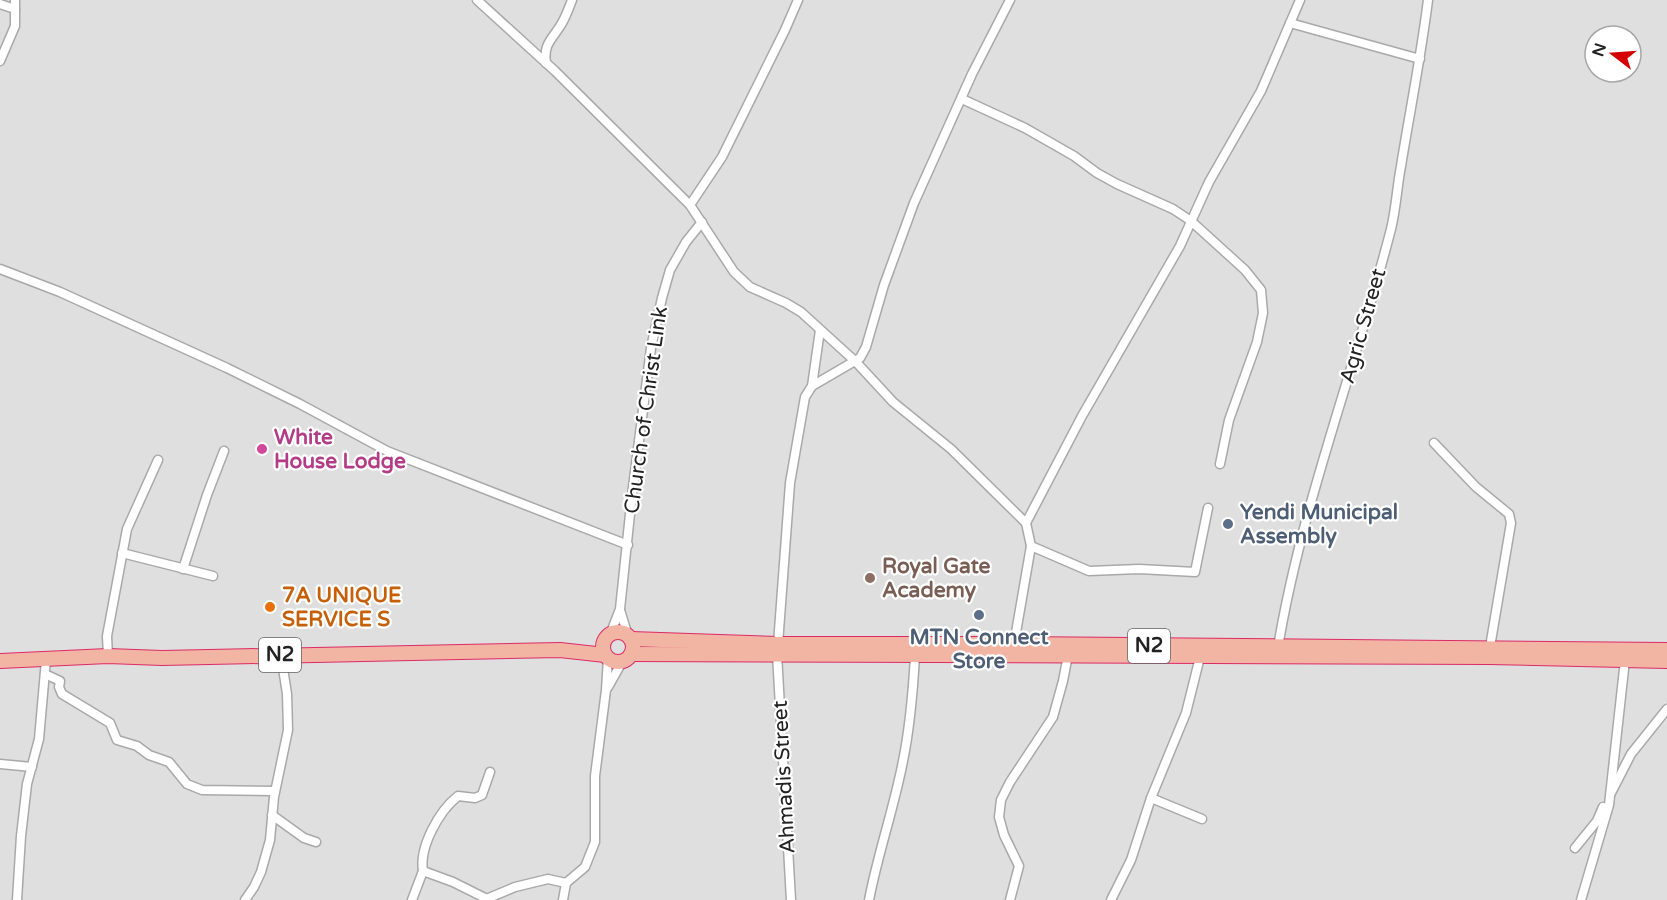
<svg xmlns="http://www.w3.org/2000/svg" width="1667" height="900" font-family="'Varela Round',sans-serif">
	<style>
		.residential { fill: #e0dfdf; fill-rule: evenodd }
		.lines { fill: none; stroke-linecap: round; stroke-linejoin: round }
		.minor-casing { stroke: #a9a9a9; stroke-width: 11 }
		.trunk-casing { stroke: #dc2a67; stroke-width: 16 }
		.minor { stroke: #fff; stroke-width: 8 }
		.trunk { stroke: #f2b4a3; stroke-width: 14 }
		.hotel-dot { fill: #d1479c; stroke: #fff; stroke-width: 2 }
		.service-dot { fill: #5c6f8a; stroke: #fff; stroke-width: 2 }
		.education-dot { fill: #8d6e63; stroke: #fff; stroke-width: 2 }
		.food-dot { fill: #e8710a; stroke: #fff; stroke-width: 2 }
		.labels { text-anchor: middle; dominant-baseline: central; stroke-width: 4.5; stroke-linejoin: round; paint-order: stroke }
		.shield { fill: #fff; stroke: #646464; stroke-width: 1.5 }
		.shield-label { font-size: 20px; font-weight: bold; fill: #222 }
		.street-label { font-size: 21px; fill: #222; stroke: #fff }
		.hotel-label { font-size: 21px; font-weight: bold; fill: #b23c85; stroke: #fff; text-anchor: start }
		.service-label { font-size: 21px; font-weight: bold; fill: #4e5e75; stroke: #fff; text-anchor: start }
		.education-label { font-size: 21px; font-weight: bold; fill: #785e54; stroke: #fff; text-anchor: start }
		.food-label { font-size: 21px; font-weight: bold; fill: #c56008; stroke: #fff; text-anchor: start }
	</style>
	<rect width="100%" height="100%" fill="#f2efe9"/>
	<path class="residential" d="M0,0H1667V900H0ZM1595,36H1631V72H1595Z"/>
	<g class="lines">
		<defs>
			<g id="minor">
				<polyline points="477,0 555,71 690,205 734,272 750,287 786,303 801,312 856,362 893,402 951,449 1026,523 1031,546 1014,644"/>
				<polyline points="0,4 15,9"/>
				<polyline points="1290,23 1420,59"/>
				<polyline points="0,61 15,26 15,0"/>
				<path d="M546,63C543,43 553,39 562,23C566,16 569,8 572,0"/>
				<polyline points="962,99 1025,128 1074,156 1097,173 1117,184 1173,209 1191,221 1245,270 1261,290 1263,313 1257,342 1229,420 1220,464"/>
				<polyline points="690,205 722,157 785,30 798,0"/>
				<polyline points="0,269 60,292 227,368 300,404 387,451 628,545"/>
				<polyline points="812,386 860,358 866,347 884,285 914,203 972,74 1010,0"/>
				<polyline points="1434,443 1476,487 1509,514 1511,523 1490,647"/>
				<polyline points="1026,523 1082,416 1180,246 1209,182 1261,91 1300,0"/>
				<polyline points="1031,546 1089,571 1139,569 1195,572 1208,508"/>
				<polyline points="122,553 213,576"/>
				<polyline points="183,569 207,495 224,451"/>
				<polyline points="620,610 628,636"/>
				<polyline points="610,635 620,609 632,495 651,348 662,298 670,270 686,242 702,222"/>
				<polyline points="778,644 790,483 805,397 812,386 820,330"/>
				<path d="M1278,647C1302,504 1355,369 1391,229C1396,209 1397,187 1401,166C1410,111 1421,56 1428,0"/>
				<polyline points="777,654 791,900"/>
				<polyline points="108,656 107,636 127,529 158,460"/>
				<polyline points="45,674 60,681 59,687 62,694 110,723 117,740 137,746 149,755 169,762 187,784 202,790 275,791"/>
				<polyline points="608,687 622,662"/>
				<polyline points="0,764 32,767"/>
				<polyline points="1611,793 1631,754 1667,709"/>
				<polyline points="1151,798 1202,819"/>
				<polyline points="272,815 304,838 316,842"/>
				<polyline points="1575,848 1597,821 1603,807"/>
				<path d="M423,871C419,847 439,811 458,796L475,798L482,795L490,772"/>
				<polyline points="17,900 21,836 27,784 39,739 46,660"/>
				<polyline points="245,900 254,887 261,872 270,840 274,797 288,730 287,694 281,655"/>
				<polyline points="412,900 423,871 453,882 485,898"/>
				<polyline points="484,900 515,887 548,879 566,883"/>
				<polyline points="563,900 566,883 585,867 595,842 595,776 606,690 608,658"/>
				<path d="M869,900C878,853 894,808 903,761C910,727 913,691 915,656"/>
				<polyline points="1010,900 1019,866 1004,835 999,817 1001,800 1010,782 1053,717 1063,681 1068,655"/>
				<polyline points="1111,900 1131,860 1151,798 1186,713 1200,657"/>
				<polyline points="1581,900 1609,805 1625,660"/>
			</g>
			<g id="trunk">
				<circle cx="618" cy="647" r="15"/>
				<polyline points="631,639 778,644 1014,644 1667,650"/>
				<polyline points="631,654 1489,657 1667,661"/>
				<polyline points="0,661 108,656 162,658 560,650 605,655"/>
			</g>
		</defs>
		<use href="#minor" class="minor-casing"/>
		<use href="#trunk" class="trunk-casing"/>
		<use href="#minor" class="minor"/>
		<use href="#trunk" class="trunk"/>
	</g>
	<circle class="hotel-dot" cx="262" cy="449" r="6"/>
	<g class="service-dot">
		<circle cx="1228" cy="524" r="6"/>
		<circle cx="979" cy="615" r="6"/>
	</g>
	<circle class="education-dot" cx="870" cy="578" r="6"/>
	<circle class="food-dot" cx="270" cy="607" r="6"/>
	<g class="labels">
		<g class="shield">
			<rect x="1128" y="629" width="42" height="34" rx="4.5"/>
			<rect x="259" y="638" width="42" height="34" rx="4.5"/>
		</g>
		<g class="shield-label">
			<text x="1149" y="646">N2</text>
			<text x="280" y="655">N2</text>
		</g>
		<g class="street-label">
			<text transform="translate(1363 326) rotate(-74)">Agric Street</text>
			<text transform="translate(646 410) rotate(-82)">Church of Christ Link</text>
			<text transform="translate(784 777) rotate(-93)">Ahmadis Street</text>
		</g>
		<g class="hotel-label">
			<text x="274" y="437">White<tspan x="274" dy="24">House Lodge</tspan></text>
		</g>
		<g class="service-label">
			<text x="1240" y="512">Yendi Municipal<tspan x="1240" dy="24">Assembly</tspan></text>
			<text x="979" y="637" text-anchor="middle">MTN Connect<tspan x="979" dy="24">Store</tspan></text>
		</g>
		<g class="education-label">
			<text x="882" y="566">Royal Gate<tspan x="882" dy="24">Academy</tspan></text>
		</g>
		<g class="food-label">
			<text x="282" y="595">7A UNIQUE<tspan x="282" dy="24">SERVICE S</tspan></text>
		</g>
	</g>
	<g transform="translate(1613 54) rotate(287)"><circle r="28" fill="#ffffff" stroke="#a7a7a7" stroke-width="1.5"/>
	<path d="M0-4.5L10 22L0 15L-10 22Z" fill="#d40000"/>
	<text y="-9" font-size="16" font-weight="bold" text-anchor="middle" fill="#222222">N</text>
	</g>
</svg>
